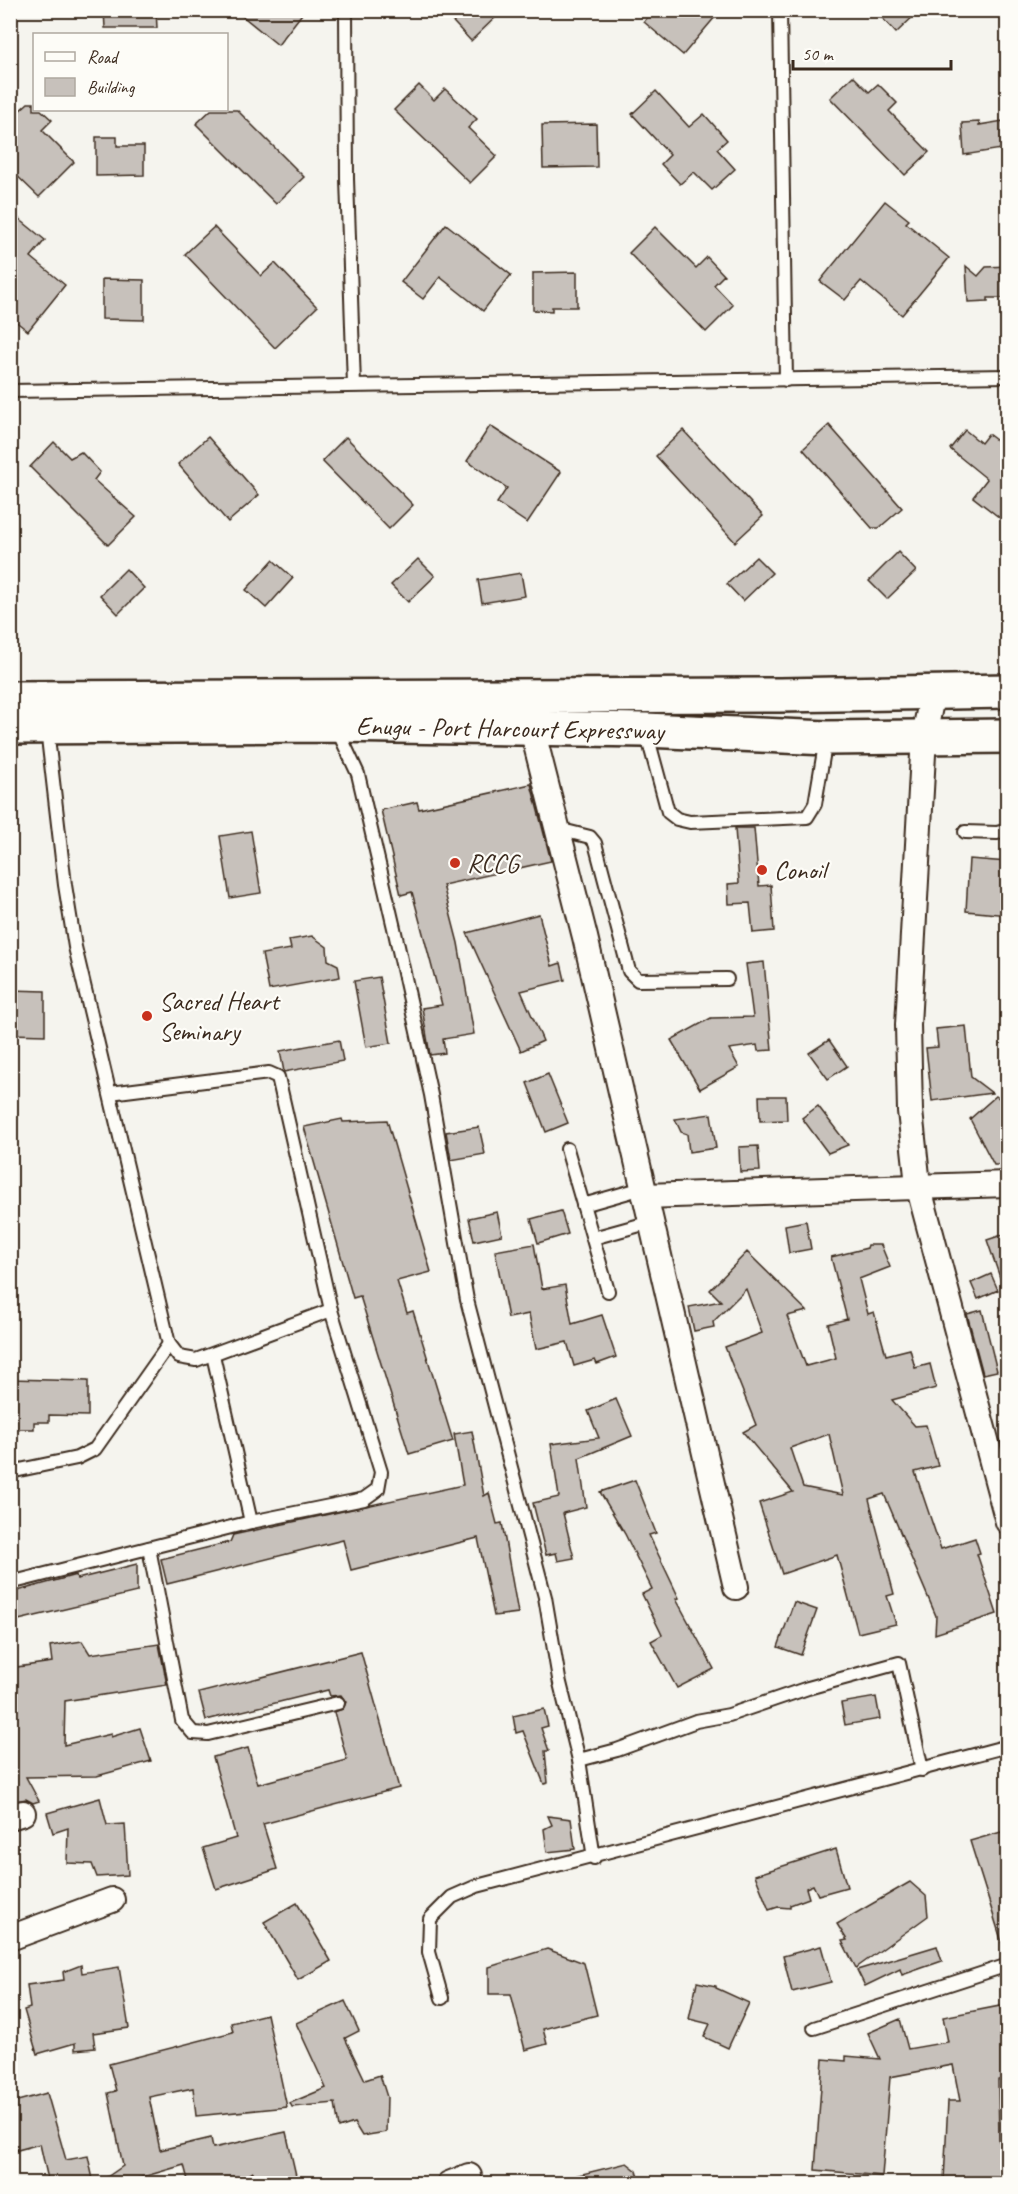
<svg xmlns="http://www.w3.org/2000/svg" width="1018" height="2194" font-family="Caveat,sans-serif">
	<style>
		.building { fill: #c7c1bb; stroke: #3b2a1e; stroke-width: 1.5; fill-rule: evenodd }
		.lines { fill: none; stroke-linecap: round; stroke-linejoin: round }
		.lane-casing { stroke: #3b2a1e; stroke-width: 16 }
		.street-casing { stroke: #3b2a1e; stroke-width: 28 }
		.highway-casing { stroke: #3b2a1e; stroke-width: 38 }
		.lane { stroke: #fdfcf7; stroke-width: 12 }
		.street { stroke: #fdfcf7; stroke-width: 24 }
		.highway { stroke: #fdfcf7; stroke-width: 33 }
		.poi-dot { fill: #c8321e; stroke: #fdfcf7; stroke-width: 2 }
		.labels { text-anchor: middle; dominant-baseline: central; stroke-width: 4.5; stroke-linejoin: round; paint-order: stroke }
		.street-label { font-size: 26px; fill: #3b2a1e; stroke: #fdfcf7 }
		.poi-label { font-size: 26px; fill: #3b2a1e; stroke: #fdfcf7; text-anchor: start }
	</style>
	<rect width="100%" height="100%" fill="#f5f4ee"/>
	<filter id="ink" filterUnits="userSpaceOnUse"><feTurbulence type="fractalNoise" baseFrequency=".0167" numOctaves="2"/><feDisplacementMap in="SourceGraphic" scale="12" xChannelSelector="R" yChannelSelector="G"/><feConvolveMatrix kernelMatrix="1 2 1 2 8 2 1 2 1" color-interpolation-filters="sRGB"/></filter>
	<g filter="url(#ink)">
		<g class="building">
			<polygon points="104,10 156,10 157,28 105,28"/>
			<polygon points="235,10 305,10 278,45"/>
			<polygon points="442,10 503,10 471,41"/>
			<polygon points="653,10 721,10 683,55 644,22"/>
			<polygon points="875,10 920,10 896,33"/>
			<polygon points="853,76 869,92 878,84 897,103 889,111 929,152 905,175 830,98"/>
			<polygon points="419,85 434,100 445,89 477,119 468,128 497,156 470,183 394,110"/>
			<polygon points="656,91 689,127 704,114 727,140 717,149 735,169 712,190 694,172 680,184 661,164 670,155 632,114"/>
			<polygon points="10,103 19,111 28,103 34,103 34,110 41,110 52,120 42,130 74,162 39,197 10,169"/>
			<polygon points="211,110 237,110 304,177 276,204 196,124"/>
			<polygon points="1003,121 1008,148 964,155 962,123 979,122 979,125"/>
			<polygon points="596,124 597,167 543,168 542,125"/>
			<polygon points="96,137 117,137 117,146 144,146 144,175 96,176"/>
			<polygon points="885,201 909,220 906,223 949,258 902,315 861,281 845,300 820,281"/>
			<polygon points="18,218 45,240 31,257 65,285 28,331 10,317 10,228"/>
			<polygon points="446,224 511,275 483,311 440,277 423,299 401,282"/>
			<polygon points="214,227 261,276 275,263 317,307 275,348 185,254"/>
			<polygon points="655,227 696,268 707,257 724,275 714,285 733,305 706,332 629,253"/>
			<polygon points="966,266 978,276 986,267 1008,266 1008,298 988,298 988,301 968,302"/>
			<polygon points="577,272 577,307 552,307 552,311 533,310 533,273"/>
			<polygon points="102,279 144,280 144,320 102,319"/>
			<polygon points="829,425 902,508 879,528 872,528 803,449"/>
			<polygon points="490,426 561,472 527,523 497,503 507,488 467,461"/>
			<polygon points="683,430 763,516 735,542 656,456"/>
			<polygon points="965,430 981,443 988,434 1008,449 1008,508 1000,518 973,497 987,479 950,449"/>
			<polygon points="208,437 259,495 228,522 178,464"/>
			<polygon points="346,437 413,505 389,529 322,461"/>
			<polygon points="54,442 70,458 81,452 100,472 94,480 136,517 108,545 30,467"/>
			<polygon points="898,552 916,571 887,599 869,581"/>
			<polygon points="756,557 772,573 743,601 727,584"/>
			<polygon points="418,559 435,576 408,602 391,585"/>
			<polygon points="273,560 293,578 266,608 246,590"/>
			<polygon points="126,569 144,588 118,614 100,595"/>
			<polygon points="521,573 525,596 482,603 478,580"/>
			<polygon points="531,784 551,861 443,885 458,943 474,1034 443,1039 445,1053 430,1055 422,1008 442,1005 412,892 401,895 381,810 417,802 419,809"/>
			<polygon points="735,828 754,828 759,886 771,885 774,931 753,933 750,903 729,904 728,884 739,883"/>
			<polygon points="251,831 261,893 230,898 220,836"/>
			<polygon points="969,859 1008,862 1008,915 966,911"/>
			<polygon points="539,914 552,966 561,963 565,980 521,991 543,1041 521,1051 467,933"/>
			<polygon points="312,936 327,947 328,960 338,965 340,977 269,990 262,954 291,949 289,940"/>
			<polygon points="764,962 772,1050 758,1051 757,1045 729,1049 739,1067 700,1089 671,1040 711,1018 753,1017 746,964"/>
			<polygon points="379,977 391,1043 366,1047 354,981"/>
			<polygon points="10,990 45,991 45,1035 10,1034"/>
			<polygon points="966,1026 971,1077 992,1093 932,1101 926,1048 938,1047 936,1029"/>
			<polygon points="339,1040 343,1061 284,1072 280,1051"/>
			<polygon points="829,1040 847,1066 828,1079 809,1053"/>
			<polygon points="548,1074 568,1123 546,1132 527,1083"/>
			<polygon points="759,1096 786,1096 787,1120 760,1121"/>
			<polygon points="996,1096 1008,1105 1008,1165 994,1165 970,1119"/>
			<polygon points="818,1106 848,1145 828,1153 802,1118"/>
			<polygon points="711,1114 716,1148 689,1152 687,1134 681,1132 675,1119"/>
			<polygon points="342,1119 343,1122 387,1120 431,1272 397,1281 407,1313 413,1311 453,1441 409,1454 360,1296 353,1298 304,1127"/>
			<polygon points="479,1127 485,1154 451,1160 446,1132"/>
			<polygon points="758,1146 760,1171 740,1172 739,1147"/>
			<polygon points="561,1211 568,1234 538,1243 531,1219"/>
			<polygon points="497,1212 502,1235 474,1241 469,1218"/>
			<polygon points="806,1221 811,1249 789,1253 785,1225"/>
			<polygon points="1008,1233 1008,1291 1005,1292 987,1240"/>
			<polygon points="534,1244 542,1289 565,1285 572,1324 602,1315 616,1357 597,1364 595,1360 574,1366 567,1342 536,1349 529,1314 508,1318 495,1251"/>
			<path d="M868,1245H881L890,1267L859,1279L868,1314L874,1312L886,1355L910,1349L915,1368L930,1364L936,1388L892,1400L915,1426L926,1425L938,1466L915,1472L941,1549L975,1538L980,1553L977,1554L997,1614L935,1634L936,1616L884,1494L869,1499L894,1594L887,1596L896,1624L858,1633L837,1555L782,1574L759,1503L793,1492L743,1432L756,1425L725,1347L762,1333L746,1289L713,1322L714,1327L694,1331L689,1307L721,1301L710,1290L747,1252L807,1311L787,1316L806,1366L836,1358L828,1324L847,1319L831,1257L867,1248ZM829,1434L843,1495L803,1487L790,1448Z"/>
			<polygon points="991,1274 998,1290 978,1299 971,1283"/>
			<polygon points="982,1310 997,1371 983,1374 967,1314"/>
			<polygon points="10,1379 88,1381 88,1416 49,1415 49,1422 34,1422 34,1429 10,1429"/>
			<polygon points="616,1399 632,1436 579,1458 586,1507 563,1513 574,1558 558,1561 556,1553 546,1555 533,1503 559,1497 551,1444 599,1438 588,1411"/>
			<polygon points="472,1431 484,1496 489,1493 497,1524 502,1523 518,1613 494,1616 478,1538 351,1570 343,1540 167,1584 161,1559 230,1542 233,1535 463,1485 454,1434"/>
			<polygon points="635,1480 656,1533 649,1535 679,1598 676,1599 714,1669 677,1688 651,1641 662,1635 642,1594 652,1589 625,1534 600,1492"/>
			<polygon points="137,1564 137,1592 10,1622 10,1593 76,1575 77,1579"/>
			<polygon points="794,1602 817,1610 801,1655 778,1647"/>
			<polygon points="82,1641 90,1654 159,1644 167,1685 65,1701 64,1745 111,1734 111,1737 140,1728 151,1761 97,1776 26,1777 39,1801 33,1803 26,1799 10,1802 10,1668 52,1662 50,1646"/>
			<polygon points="361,1652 399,1788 263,1824 277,1869 216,1889 203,1848 236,1838 213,1757 248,1748 258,1784 347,1760 334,1712 343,1709 346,1702 341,1695 330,1696 328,1690 206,1720 199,1693"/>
			<polygon points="876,1697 880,1719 845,1725 841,1703"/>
			<polygon points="544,1709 548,1726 541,1728 549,1751 545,1751 548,1783 544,1784 523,1731 516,1733 513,1716"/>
			<polygon points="100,1798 107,1825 125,1824 128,1875 97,1877 92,1864 67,1863 68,1828 53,1833 47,1813"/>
			<polygon points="548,1816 571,1819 575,1849 547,1852 544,1829 552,1825"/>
			<polygon points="1008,1830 1008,1948 1004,1949 970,1841"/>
			<polygon points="836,1849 847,1887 818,1895 813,1885 806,1888 809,1898 790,1905 790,1908 778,1907 769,1910 755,1875"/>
			<polygon points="910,1882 926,1896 928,1916 856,1968 842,1941 847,1940 837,1924"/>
			<polygon points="297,1903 331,1961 298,1980 264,1922"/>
			<polygon points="821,1946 831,1982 792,1992 783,1956"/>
			<polygon points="937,1946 942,1961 902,1975 900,1969 865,1986 857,1970"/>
			<polygon points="547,1949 584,1963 597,2015 543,2029 547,2044 525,2050 511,1994 489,1994 489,1967"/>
			<polygon points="81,1965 82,1973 119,1967 129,2028 93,2033 95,2048 75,2050 75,2043 37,2054 24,2010 30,2008 27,1985 64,1980 63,1972"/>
			<polygon points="697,1982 716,1986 716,1988 749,2003 728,2048 704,2037 710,2024 689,2019"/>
			<polygon points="345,2001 359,2031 345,2038 365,2080 380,2075 387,2097 386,2132 362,2136 354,2123 339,2128 335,2103 292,2107 290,2103 326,2088 296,2023"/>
			<polygon points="1000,2006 1008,2046 1008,2078 998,2080 999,2141 1002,2141 1001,2182 944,2180 948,2101 960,2101 953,2065 890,2077 882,2176 815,2170 823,2059 846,2061 846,2056 880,2059 868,2033 900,2019 908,2049 948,2042 943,2017"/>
			<polygon points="267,2014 287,2107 196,2116 193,2088 149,2097 160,2150 211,2138 213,2148 286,2132 298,2184 255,2184 253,2172 235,2184 189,2184 184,2165 136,2179 139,2184 97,2184 123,2166 108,2093 116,2091 109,2064 233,2032 231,2023"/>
			<polygon points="47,2093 66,2160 88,2156 94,2184 49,2184 40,2144 14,2151 10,2141 10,2103"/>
			<polygon points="627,2163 637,2171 641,2184 571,2184 570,2177"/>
		</g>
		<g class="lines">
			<defs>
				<g id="lane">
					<polyline points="346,10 347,179 354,385"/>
					<polyline points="780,10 786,380"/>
					<polyline points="10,391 1008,376"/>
					<polyline points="47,729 65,885 75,947 169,1344 179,1357 196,1360 331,1310"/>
					<polyline points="337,729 358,774 394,928 431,1095 467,1300 545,1597 559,1679 579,1760 594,1858"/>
					<polyline points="646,731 668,812 677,819 690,822 807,817 815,804 826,739"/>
					<polyline points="558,829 590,837 595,843 629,971 638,980 727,979"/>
					<polyline points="965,832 997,833 1008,830"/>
					<polyline points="567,1149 608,1291"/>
					<polyline points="583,1205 643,1188"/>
					<polyline points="593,1238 651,1222"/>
					<polyline points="213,1355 251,1522"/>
					<polyline points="10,1472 77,1458 95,1449 169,1344"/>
					<polyline points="149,1548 182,1720 193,1733 208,1734 338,1703"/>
					<polyline points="10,1583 251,1522 364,1499 378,1489 381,1472 331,1310 278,1077 269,1073 110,1093"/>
					<polyline points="579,1760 617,1750 696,1721 729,1715 808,1688 899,1663 922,1770"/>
					<polyline points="442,1998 429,1952 430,1919 452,1897 477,1886 1008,1746"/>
					<polyline points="814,2028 1008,1965"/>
				</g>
				<g id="street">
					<polyline points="933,692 924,736 908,1025 910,1111 918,1185 1008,1522"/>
					<polyline points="532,729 585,937 736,1587"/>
					<polyline points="645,1196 1008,1184"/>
					<polyline points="10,1817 23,1813"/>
					<polyline points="10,1938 112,1900"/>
					<polyline points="449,2184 469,2176"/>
				</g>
				<g id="highway">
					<polyline points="10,698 780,695 1008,691"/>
					<path id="s1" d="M10,727L335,725L645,730L827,738L1008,736"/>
				</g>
			</defs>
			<use href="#lane" class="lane-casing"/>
			<use href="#street" class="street-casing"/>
			<use href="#highway" class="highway-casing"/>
			<use href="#lane" class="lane"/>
			<use href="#street" class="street"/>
			<use href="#highway" class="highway"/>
		</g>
	</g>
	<g class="poi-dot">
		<circle cx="455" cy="863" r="6"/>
		<circle cx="762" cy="870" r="6"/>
		<circle cx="147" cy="1016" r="6"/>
	</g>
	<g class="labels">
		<g class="street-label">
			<text stroke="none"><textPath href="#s1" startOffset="500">Enugu - Port Harcourt Expressway</textPath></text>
		</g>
		<g class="poi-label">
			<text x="467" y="863">RCCG</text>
			<text x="774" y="870">Conoil</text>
			<text x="159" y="1001">Sacred Heart<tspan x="159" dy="30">Seminary</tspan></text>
		</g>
	</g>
	<rect width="1018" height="2194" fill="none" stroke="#fdfcf7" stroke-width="36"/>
	<rect x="18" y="18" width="982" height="2158" fill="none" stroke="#3b2a1e" stroke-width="2" filter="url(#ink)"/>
	<rect x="33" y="33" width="195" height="78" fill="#fdfcf7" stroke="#afa8a0" stroke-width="1.5"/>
	<rect x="45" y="52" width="30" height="9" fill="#fdfcf7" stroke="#afa8a0" stroke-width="1.5"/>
	<text x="87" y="63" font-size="18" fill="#3b2a1e">Road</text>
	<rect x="45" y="78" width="30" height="18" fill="#c7c1bb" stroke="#afa8a0" stroke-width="1.5"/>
	<text x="87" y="93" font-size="18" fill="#3b2a1e">Building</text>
	<path d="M793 60v9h158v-9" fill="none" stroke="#3b2a1e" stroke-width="3"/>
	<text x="802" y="60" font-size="18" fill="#3b2a1e" stroke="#fdfcf7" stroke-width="4.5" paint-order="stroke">50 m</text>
</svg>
